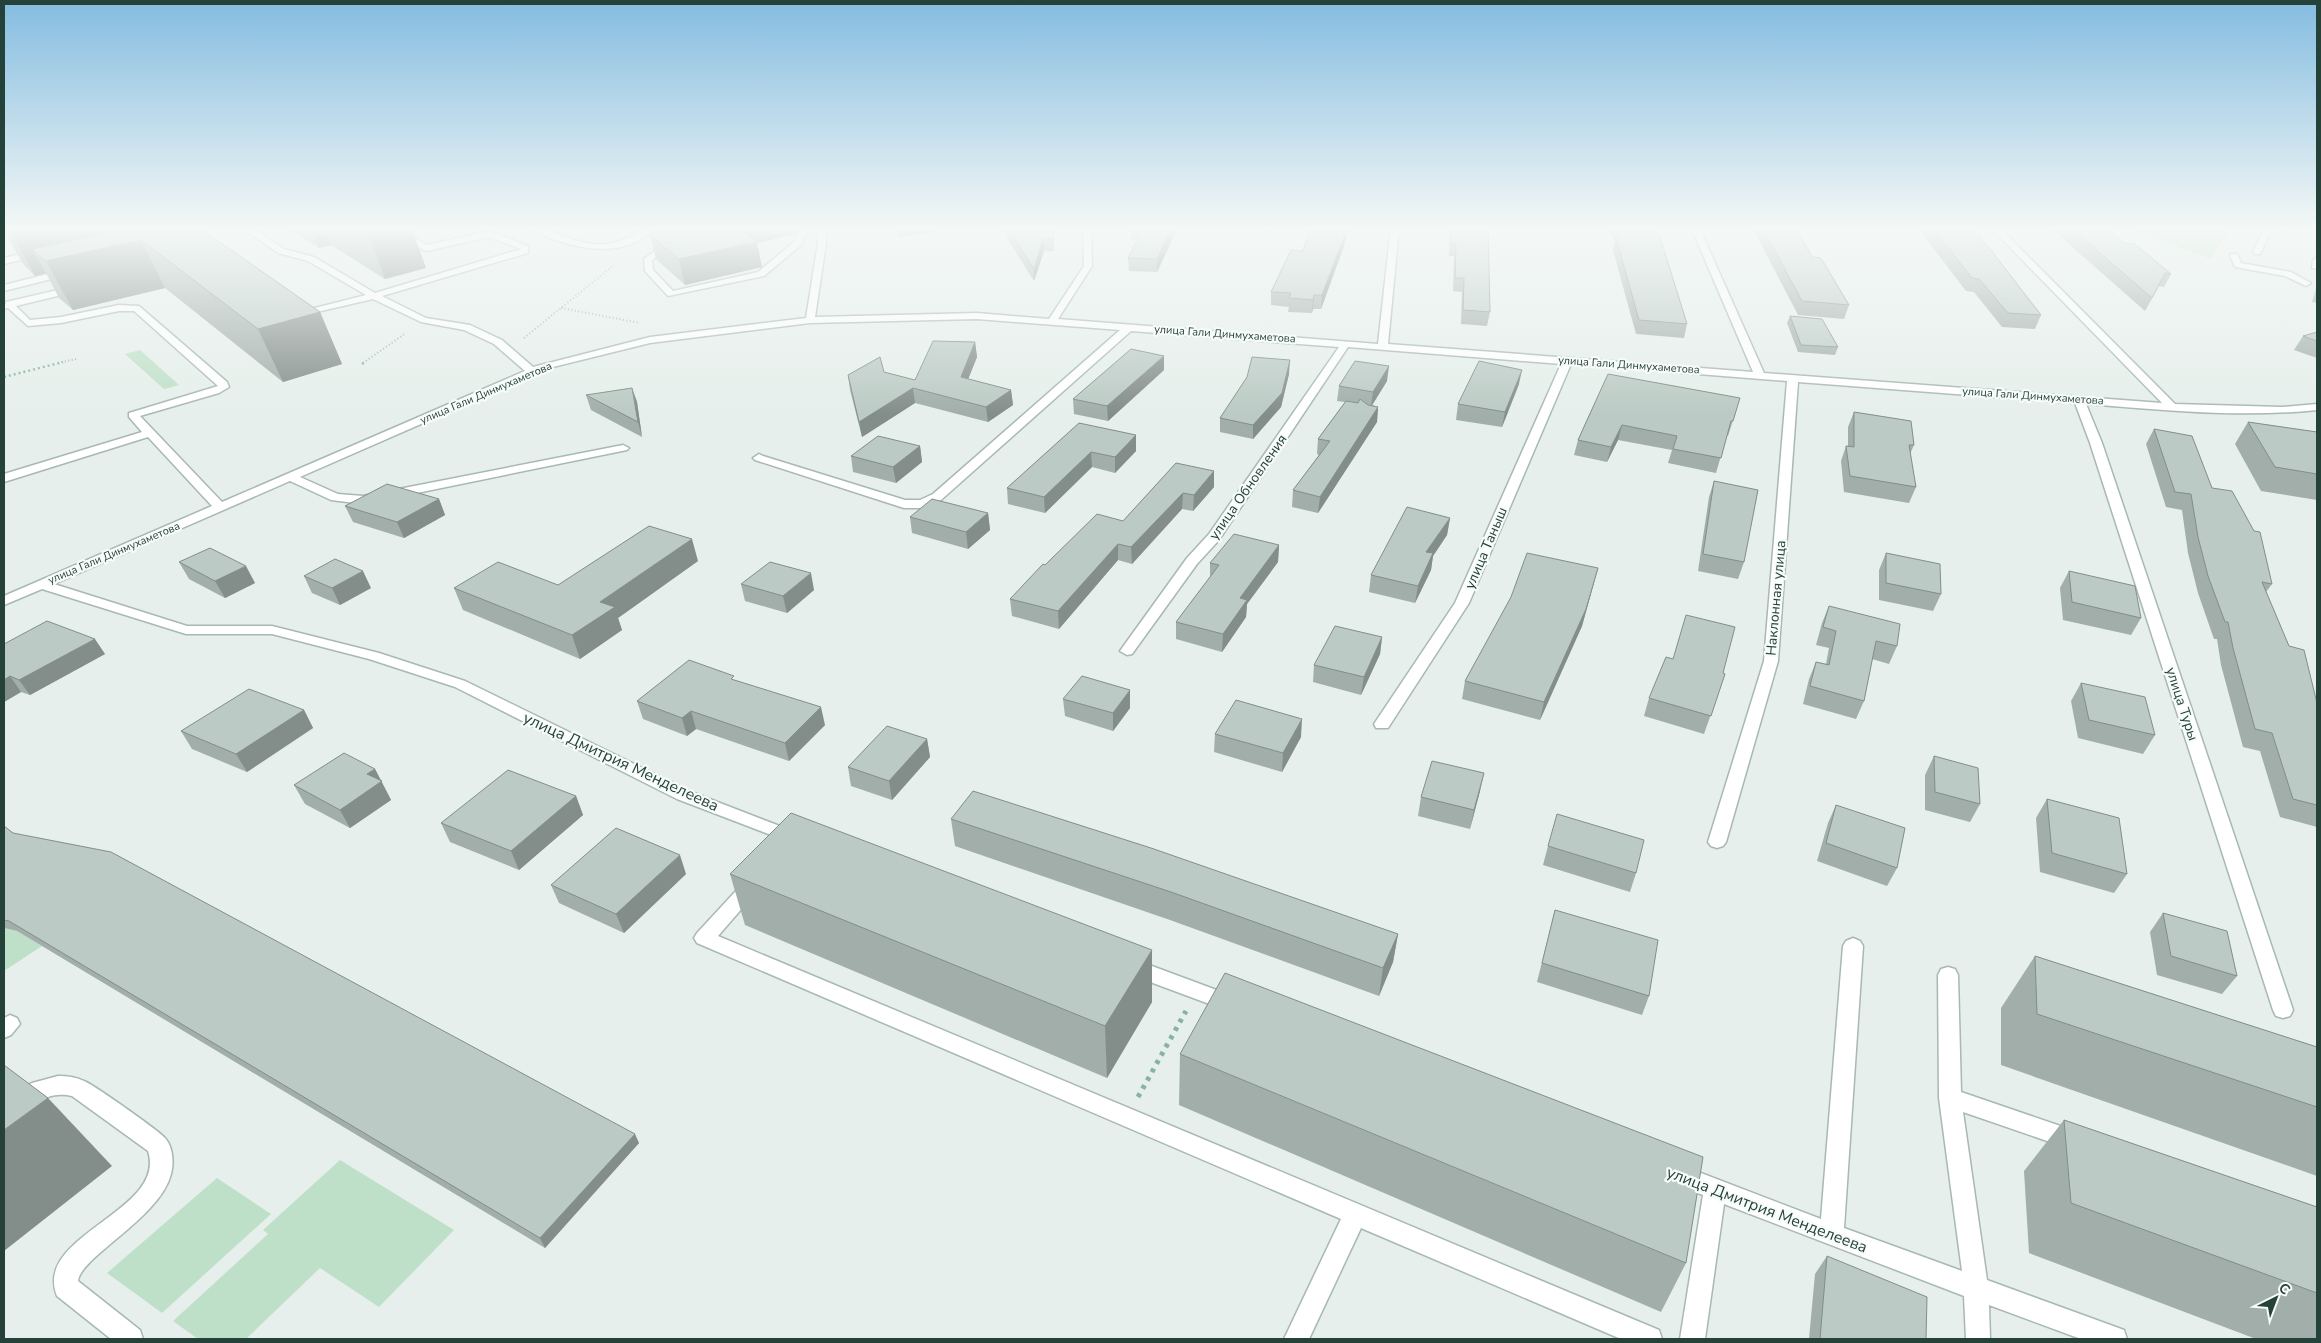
<svg xmlns="http://www.w3.org/2000/svg" width="2321" height="1343" font-family="'Nunito Sans',sans-serif">
	<style>
		.green { fill: #bfe0c8 }
		.lines { fill: none; stroke-linecap: round; stroke-linejoin: round }
		.minor-casing { stroke: #a8b8b2; stroke-width: 3 }
		.path-far2 { stroke: #86b3a5; stroke-width: 2; stroke-dasharray: 1 2.5; stroke-linecap: butt }
		.path-far1 { stroke: #86b3a5; stroke-width: 2.5; stroke-dasharray: 2 3; stroke-linecap: butt }
		.path { stroke: #86b3a5; stroke-width: 5; stroke-dasharray: 4 5.5; stroke-linecap: butt }
		.minor { fill: #fff; fill-rule: evenodd }
		.wall { fill: #a1aea9 }
		.shaded-wall { fill: #838d89 }
		.building { fill: #bbcac4; stroke: #838d89 }
		.labels { text-anchor: middle; dominant-baseline: central; stroke-width: 4.5; stroke-linejoin: round; paint-order: stroke }
		.far-street-label { font-size: 11px; fill: #24423a; stroke: #f7fbf9 }
		.street-label { font-size: 14px; fill: #24423a; stroke: #f7fbf9 }
		.near-street-label { font-size: 16px; fill: #24423a; stroke: #f7fbf9 }
	</style>
	<rect width="100%" height="100%" fill="#e6efeb"/>
	<g class="green">
		<polygon points="2124,227 2231,227 2211,259"/>
		<polygon points="140,350 179,385 164,389 125,354"/>
		<polygon points="4,928 17,931 42,946 4,971"/>
		<polygon points="340,1160 454,1230 379,1307 320,1268 246,1339 198,1339 173,1321 268,1234 263,1230"/>
		<polygon points="217,1178 271,1214 162,1313 107,1273"/>
	</g>
	<g class="lines">
		<defs>
			<g id="minor">
				<path d="M241,227H251L284,249L314,257L375,293L521,249L489,237L426,251L396,235L363,227C388,227 405,233 427,245L490,231L528,246V253L382,296L426,318L470,325L502,340L533,367L650,337L806,318L818,243L817,227H825L826,243L815,317L977,313L1049,319L1084,266L1083,227H1091L1092,266L1058,319L1378,344L1391,227H1399L1388,344L1753,372L1691,227H1699L1764,373L2162,403L1990,227H1999L2175,404L2282,407L2317,404V410C2241,418 2163,410 2086,404L2102,443L2293,1010L2290,1016L2283,1018L2276,1016L2273,1010L2090,443L2075,403L1798,382L1778,661L1726,842L1723,846L1717,848L1711,846L1708,842L1764,661L1787,381L1571,364L1469,603L1388,728H1376L1374,724L1455,603L1561,364L1348,347L1219,540L1197,564L1132,654L1127,655L1120,651L1187,558L1209,534L1339,347L1131,331L941,500L922,508H904L755,460L753,458L759,454L763,456L905,500H920L933,494L1120,330L977,319L810,323L650,343L549,368L300,477L338,494L363,496L623,445L629,448L627,450L363,504L331,500L290,481L54,584L187,626H272L379,653L465,681L689,791L798,833L801,837L798,841L792,843L677,799L455,687L369,659L272,634H186L42,589L4,605V596L212,506L148,437L4,482V474L142,432L129,417V413L218,386L134,311H119L61,323L28,326L8,308L4,309L6,302L75,286L78,287V291L16,306L30,320L61,317L119,305L139,306L227,382L229,387L219,393L140,416L222,502L525,371L494,344L464,330L421,322L373,299L295,317V313L366,295L308,261L278,253Z"/>
				<path d="M647,227H656C629,255 593,252 559,241C550,238 540,235 534,230L538,228C584,241 601,258 647,227Z"/>
				<polygon points="688,227 697,227 652,260 653,270 673,291 758,272 794,242 801,230 798,227 809,229 801,245 764,276 668,296 645,271 644,259"/>
				<polygon points="2265,227 2273,227 2260,254 2254,254 2253,252"/>
				<polygon points="38,250 42,253 41,255 4,264 4,258"/>
				<polygon points="2231,254 2237,254 2241,263 2291,272 2311,283 2306,286 2285,276 2235,267 2230,256"/>
				<polygon points="2317,257 2317,268 2312,268 2313,260"/>
				<polygon points="68,269 72,272 71,274 4,291 4,285"/>
				<polygon points="752,878 758,880 761,885 758,890 718,936 1659,1330 1662,1339 1621,1339 1361,1228 1309,1339 1284,1339 1341,1219 697,943 694,938 697,933 746,880"/>
				<polygon points="1853,938 1860,941 1863,946 1844,1228 1962,1271 1939,1098 1938,975 1941,969 1948,967 1955,969 1958,975 1961,1092 2081,1133 2084,1140 2081,1147 2073,1150 1963,1112 1987,1280 2124,1330 2127,1339 2081,1339 1989,1305 1990,1339 1966,1339 1964,1296 1724,1204 1705,1339 1680,1339 1703,1195 1672,1183 1669,1176 1672,1169 1680,1165 1821,1219 1843,946 1846,941"/>
				<polygon points="1133,959 1238,998 1241,1004 1238,1010 1231,1012 1126,973 1123,967 1126,961"/>
				<polygon points="10,1015 17,1018 20,1024 11,1035 4,1038 4,1018"/>
				<path d="M58,1076C67,1076 76,1077 84,1081C94,1085 158,1130 165,1138C173,1147 174,1163 171,1174C160,1218 80,1257 78,1281L140,1330L143,1339H111L57,1296C32,1235 168,1211 148,1151L72,1096C43,1089 28,1112 4,1120V1098L32,1083Z"/>
			</g>
		</defs>
		<use href="#minor" class="minor-casing"/>
		<g class="path-far2">
			<polyline points="561,308 640,323"/>
			<polyline points="524,338 614,265"/>
			<polyline points="58,363 76,359"/>
			<polyline points="363,363 406,333"/>
		</g>
		<g class="path-far1">
			<polyline points="362,364 365,362"/>
			<polyline points="4,377 63,362"/>
		</g>
		<polyline class="path" points="1138,1097 1186,1011"/>
		<use href="#minor" class="minor"/>
	</g>
	<g class="wall">
		<polygon points="4,227 176,227 320,312 342,364 283,382 165,288 73,310 59,298 46,273 35,276 23,264 4,230"/>
		<polygon points="284,227 411,227 426,268 385,279 331,245 319,248"/>
		<polygon points="661,227 795,227 796,234 757,243 762,267 685,285 656,259 650,235"/>
		<polygon points="890,227 930,227 931,232 899,237"/>
		<polygon points="1000,227 1054,227 1054,251 1044,251 1034,281"/>
		<polygon points="1131,227 1178,227 1157,272 1129,271 1128,258 1137,240 1131,239"/>
		<polygon points="1450,227 1488,227 1490,312 1487,326 1461,324 1462,292 1453,291 1454,256 1449,256"/>
		<polygon points="1608,227 1655,227 1687,324 1684,338 1636,334 1613,250 1615,243"/>
		<polygon points="1752,227 1796,227 1812,257 1849,305 1844,319 1798,315"/>
		<polygon points="1917,227 1973,227 2041,315 2035,329 2002,327 1974,292 1966,291"/>
		<polygon points="2054,227 2106,227 2124,243 2171,274 2164,287 2159,286 2145,311 2053,230"/>
		<polygon points="1344,246 1321,309 1313,309 1312,313 1288,312 1289,307 1271,305 1271,292 1303,251"/>
		<polygon points="2317,285 2317,303 2312,302"/>
		<polygon points="1790,316 1838,347 1835,355 1798,352 1787,323"/>
		<polygon points="2317,332 2317,358 2294,350 2303,336"/>
		<polygon points="975,342 977,357 968,379 1011,390 1013,405 988,422 915,403 862,437 850,390 848,375 884,372 915,380"/>
		<polygon points="1164,370 1108,421 1074,414 1073,399"/>
		<polygon points="1289,374 1281,407 1253,439 1220,432 1220,418"/>
		<polygon points="1608,374 1740,398 1728,436 1727,435 1716,473 1668,463 1672,450 1618,440 1607,462 1574,455 1578,440"/>
		<polygon points="1387,381 1372,405 1378,407 1377,422 1318,513 1292,507 1293,490 1319,455 1317,454 1318,439 1345,402 1337,401 1339,386"/>
		<polygon points="1519,384 1502,427 1456,420 1458,404"/>
		<polygon points="632,388 637,402 642,437 591,410 586,395"/>
		<polygon points="1854,412 1914,445 1910,454 1916,487 1909,503 1844,492 1841,461 1846,446 1848,446 1848,427"/>
		<polygon points="2248,422 2317,432 2317,500 2261,491 2235,444"/>
		<polygon points="1079,423 1136,451 1115,473 1092,467 1045,513 1008,504 1007,488"/>
		<polygon points="2154,429 2212,488 2272,584 2266,592 2289,646 2317,703 2317,827 2280,817 2260,751 2243,747 2221,665 2217,639 2214,639 2198,593 2188,553 2182,510 2166,507 2146,444"/>
		<polygon points="920,446 922,462 896,483 853,472 851,456"/>
		<polygon points="1176,463 1214,487 1193,511 1182,509 1132,564 1118,560 1059,629 1012,616 1010,599 1045,565 1123,521"/>
		<polygon points="1714,481 1744,562 1738,579 1698,571 1709,497"/>
		<polygon points="439,499 445,515 404,538 353,522 345,506"/>
		<polygon points="988,513 990,530 968,549 912,533 910,517"/>
		<polygon points="1450,518 1447,535 1433,556 1431,570 1415,603 1369,592 1371,575"/>
		<polygon points="1279,545 1278,562 1247,604 1246,617 1222,652 1176,639 1176,622 1210,577 1210,563"/>
		<polygon points="1886,553 1941,594 1933,611 1879,600 1879,570"/>
		<polygon points="698,561 618,618 622,630 580,659 463,610 454,588 558,585"/>
		<polygon points="179,562 255,583 225,598 189,579"/>
		<polygon points="1598,568 1582,626 1540,720 1462,699 1465,681"/>
		<polygon points="2069,571 2141,618 2131,635 2063,620 2060,588"/>
		<polygon points="304,576 371,588 340,605 312,593"/>
		<polygon points="741,584 814,590 787,613 745,601"/>
		<polygon points="1829,606 1897,646 1889,664 1872,659 1864,701 1856,719 1803,704 1809,679 1816,662 1826,664 1829,648 1816,645 1822,623"/>
		<polygon points="1382,637 1380,654 1361,695 1313,682 1314,665"/>
		<polygon points="4,644 105,654 30,695 21,692 4,702"/>
		<polygon points="1723,673 1725,674 1704,734 1644,716 1649,698"/>
		<polygon points="735,680 825,725 789,761 696,729 687,736 643,719 637,701"/>
		<polygon points="2081,683 2155,735 2143,754 2078,738 2071,701"/>
		<polygon points="1063,699 1130,708 1113,731 1065,716"/>
		<polygon points="304,710 313,728 247,772 192,749 181,731"/>
		<polygon points="1215,734 1301,737 1282,772 1214,752"/>
		<polygon points="927,739 930,757 892,800 851,786 848,767"/>
		<polygon points="1934,756 1980,804 1970,822 1925,810 1925,775"/>
		<polygon points="375,769 391,800 350,828 305,804 294,785"/>
		<polygon points="1480,791 1470,829 1418,816 1421,797"/>
		<polygon points="576,796 583,815 519,870 450,842 441,823"/>
		<polygon points="2047,799 2127,874 2114,893 2040,872 2036,818"/>
		<polygon points="1836,805 1897,868 1887,886 1817,861 1828,823"/>
		<polygon points="951,819 1398,934 1393,962 1379,996 1170,920 955,846"/>
		<polygon points="4,826 13,833 639,1143 545,1248 17,931 4,928"/>
		<polygon points="1548,846 1636,873 1630,892 1543,865"/>
		<polygon points="686,874 624,933 559,903 551,885"/>
		<polygon points="730,874 1152,950 1152,1002 1107,1078 745,925"/>
		<polygon points="1555,910 1649,996 1642,1015 1537,982"/>
		<polygon points="2163,913 2237,976 2222,994 2157,975 2150,932"/>
		<polygon points="2035,956 2317,1047 2317,1176 2001,1065 2001,1008"/>
		<polygon points="1180,1054 1686,1263 1661,1312 1179,1105"/>
		<polygon points="2064,1120 2317,1207 2317,1339 2256,1339 2029,1253 2024,1171"/>
		<polygon points="1827,1256 1926,1339 1809,1339 1815,1274"/>
	</g>
	<g class="shaded-wall">
		<polygon points="16,227 148,227 141,240 165,288 73,310 46,261 32,249 46,273 35,276 9,229"/>
		<polygon points="310,227 323,227 331,245 319,248"/>
		<polygon points="385,227 411,227 426,268 385,279 367,231"/>
		<polygon points="732,227 795,227 796,234 757,243 762,267 685,285 679,259"/>
		<polygon points="898,227 930,227 931,232 899,237"/>
		<polygon points="1172,227 1178,227 1157,272 1157,259"/>
		<polygon points="1347,227 1349,227 1344,246 1321,309 1322,295"/>
		<polygon points="1043,239 1044,251 1034,281 1034,269"/>
		<polygon points="1314,295 1313,309 1312,313 1313,300"/>
		<polygon points="320,312 342,364 283,382 258,329"/>
		<polygon points="975,342 977,357 963,392 961,377"/>
		<polygon points="1164,356 1164,370 1108,421 1107,406"/>
		<polygon points="1290,360 1289,374 1281,407 1253,439 1253,425"/>
		<polygon points="1389,366 1387,381 1371,407 1373,392"/>
		<polygon points="1522,370 1519,384 1502,427 1505,412"/>
		<polygon points="632,388 637,402 642,437 638,422"/>
		<polygon points="913,388 915,403 862,437 859,422"/>
		<polygon points="1011,390 1013,405 988,422 986,407"/>
		<polygon points="1378,407 1377,422 1318,513 1320,497"/>
		<polygon points="1622,425 1618,440 1607,462 1611,447"/>
		<polygon points="1136,435 1136,451 1115,473 1115,457"/>
		<polygon points="920,446 922,462 896,483 893,467"/>
		<polygon points="1091,452 1092,467 1045,513 1044,497"/>
		<polygon points="1214,471 1214,487 1193,511 1194,495"/>
		<polygon points="1183,493 1182,509 1132,564 1131,547"/>
		<polygon points="439,499 445,515 404,538 397,522"/>
		<polygon points="988,513 990,530 968,549 966,532"/>
		<polygon points="1450,518 1447,535 1433,556 1431,570 1415,603 1418,586 1426,552"/>
		<polygon points="692,539 698,561 618,618 622,630 580,659 572,635 600,602"/>
		<polygon points="1118,544 1118,560 1059,629 1058,611"/>
		<polygon points="1279,545 1278,562 1247,604 1246,617 1222,652 1223,634 1240,598"/>
		<polygon points="246,566 255,583 225,598 215,581"/>
		<polygon points="1598,568 1582,626 1540,720 1544,702"/>
		<polygon points="363,571 371,588 340,605 332,588"/>
		<polygon points="811,573 814,590 787,613 783,596"/>
		<polygon points="1382,637 1380,654 1361,695 1364,677"/>
		<polygon points="95,639 105,654 30,695 19,680"/>
		<polygon points="10,676 21,692 4,702 4,680"/>
		<polygon points="1130,690 1130,708 1113,731 1113,713"/>
		<polygon points="821,707 825,725 789,761 785,743"/>
		<polygon points="304,710 313,728 247,772 236,754"/>
		<polygon points="691,711 696,729 687,736 682,718"/>
		<polygon points="1302,719 1301,737 1282,772 1283,753"/>
		<polygon points="927,739 930,757 892,800 889,781"/>
		<polygon points="375,769 391,800 350,828 340,810 367,774"/>
		<polygon points="1484,773 1480,791 1470,829 1474,810"/>
		<polygon points="576,796 583,815 519,870 511,851"/>
		<polygon points="680,855 686,874 624,933 616,914"/>
		<polygon points="1398,934 1393,962 1379,996 1383,968"/>
		<polygon points="1152,950 1152,1002 1107,1078 1105,1026"/>
		<polygon points="48,1098 112,1166 4,1251 4,1130"/>
		<polygon points="635,1134 639,1143 545,1248 540,1238"/>
	</g>
	<g class="building">
		<polygon points="138,227 176,227 182,231 198,227 320,312 258,329 141,240 46,261 32,249"/>
		<polygon points="359,227 385,227 367,231"/>
		<polygon points="661,227 737,227 757,242 679,259 650,235"/>
		<polygon points="1007,227 1054,227 1054,239 1043,239 1034,269"/>
		<polygon points="1131,227 1172,227 1157,259 1128,258 1143,228"/>
		<polygon points="1310,227 1347,227 1345,234 1322,295 1314,295 1313,300 1289,298 1291,293 1271,292 1291,250 1303,251"/>
		<polygon points="1451,227 1488,227 1490,312 1463,310 1464,278 1455,278 1456,244 1450,243"/>
		<polygon points="1616,227 1655,227 1661,240 1687,324 1639,320 1616,238 1620,238"/>
		<polygon points="1762,227 1796,227 1812,257 1821,258 1849,305 1802,301"/>
		<polygon points="1932,227 1973,227 2041,315 2008,313 1979,279 1972,278"/>
		<polygon points="2070,227 2106,227 2124,243 2135,244 2171,274 2165,273 2152,298"/>
		<polygon points="1790,316 1822,319 1838,347 1801,345"/>
		<polygon points="2317,332 2317,341 2303,336"/>
		<polygon points="933,341 975,342 961,377 1011,390 986,407 913,388 859,422 848,375 880,357 884,372 915,380"/>
		<polygon points="1131,349 1164,356 1107,406 1073,399"/>
		<polygon points="1252,357 1290,360 1282,393 1253,425 1220,418 1247,377"/>
		<polygon points="1355,361 1389,366 1373,392 1339,386"/>
		<polygon points="1479,361 1522,370 1505,412 1458,404"/>
		<polygon points="1608,374 1740,398 1733,421 1731,421 1721,458 1673,449 1677,436 1622,425 1611,447 1578,440"/>
		<polygon points="632,388 638,422 586,395"/>
		<polygon points="1360,399 1368,405 1378,407 1320,497 1293,490 1330,441 1318,439 1346,401 1358,403"/>
		<polygon points="1854,412 1911,421 1914,445 1909,445 1916,487 1850,476 1846,446 1854,447"/>
		<polygon points="2248,422 2317,432 2317,474 2275,467"/>
		<polygon points="1079,423 1136,435 1115,457 1091,452 1044,497 1007,488"/>
		<polygon points="2154,429 2192,436 2212,488 2232,491 2254,531 2260,532 2272,584 2262,582 2289,646 2304,650 2317,703 2317,805 2293,799 2272,733 2255,729 2233,648 2228,622 2225,622 2208,576 2198,537 2191,494 2175,492"/>
		<polygon points="878,436 920,446 893,467 851,456"/>
		<polygon points="1176,463 1214,471 1194,495 1183,493 1131,547 1118,544 1058,611 1010,599 1043,564 1045,565 1097,514 1123,521"/>
		<polygon points="1714,481 1758,490 1744,562 1703,554"/>
		<polygon points="387,484 439,499 397,522 345,506"/>
		<polygon points="932,499 988,513 966,532 910,517"/>
		<polygon points="1407,507 1450,518 1426,552 1433,553 1418,586 1371,575"/>
		<polygon points="649,526 692,539 600,602 615,607 572,635 454,588 498,562 558,585"/>
		<polygon points="1234,534 1279,545 1240,598 1247,600 1223,634 1176,622 1219,565 1210,563"/>
		<polygon points="210,548 246,566 215,581 179,562"/>
		<polygon points="1527,553 1598,568 1586,609 1544,702 1465,681 1511,597"/>
		<polygon points="1886,553 1940,564 1941,594 1886,583"/>
		<polygon points="335,559 363,571 332,588 304,576"/>
		<polygon points="770,562 811,573 783,596 741,584"/>
		<polygon points="2069,571 2135,586 2141,618 2072,602"/>
		<polygon points="1829,606 1900,624 1897,646 1876,641 1864,701 1810,686 1816,662 1829,665 1836,631 1823,627"/>
		<polygon points="1686,615 1735,627 1723,673 1725,674 1711,716 1649,698 1666,657 1673,659"/>
		<polygon points="47,621 95,639 19,680 10,676 4,680 4,644"/>
		<polygon points="1335,626 1382,637 1364,677 1314,665"/>
		<polygon points="689,660 734,676 731,679 821,707 785,743 691,711 682,718 637,701"/>
		<polygon points="1082,676 1130,690 1113,713 1063,699"/>
		<polygon points="2081,683 2145,697 2155,735 2089,720"/>
		<polygon points="249,689 304,710 236,754 181,731"/>
		<polygon points="1236,700 1302,719 1283,753 1215,734"/>
		<polygon points="887,726 927,739 889,781 848,767"/>
		<polygon points="344,753 375,769 367,774 382,781 340,810 294,785"/>
		<polygon points="1934,756 1978,768 1980,804 1935,792"/>
		<polygon points="1432,761 1484,773 1474,810 1421,797"/>
		<polygon points="508,770 576,796 511,851 441,823"/>
		<polygon points="973,791 1151,848 1398,934 1383,968 1171,892 951,819"/>
		<polygon points="2047,799 2119,818 2127,874 2052,853"/>
		<polygon points="1836,805 1905,828 1897,868 1826,843"/>
		<polygon points="791,813 1152,950 1105,1026 730,874"/>
		<polygon points="1557,814 1644,840 1636,873 1548,846"/>
		<polygon points="4,826 13,833 111,852 635,1134 540,1238 9,921 4,920"/>
		<polygon points="616,828 680,855 616,914 551,885"/>
		<polygon points="1555,910 1658,940 1649,996 1542,963"/>
		<polygon points="2163,913 2227,931 2237,976 2171,956"/>
		<polygon points="2035,956 2317,1047 2317,1107 2037,1014"/>
		<polygon points="1225,973 1703,1157 1686,1263 1180,1054"/>
		<polygon points="4,1065 48,1098 4,1130"/>
		<polygon points="2064,1120 2317,1207 2317,1293 2071,1203"/>
		<polygon points="1827,1256 1927,1297 1926,1339 1820,1339"/>
	</g>
	<linearGradient id="sky" x2="0" y2="1"><stop stop-color="#84bce0"/><stop offset="0.55" stop-color="#f4f8f6"/><stop offset="1" stop-color="#f4f8f6" stop-opacity="0"/></linearGradient>
	<rect width="2321" height="415" fill="url(#sky)"/>
	<g class="labels">
		<g class="far-street-label">
			<text transform="translate(1225 334) rotate(4)">улица Гали Динмухаметова</text>
			<text transform="translate(1629 365) rotate(4)">улица Гали Динмухаметова</text>
			<text transform="translate(486 393) rotate(-23)">улица Гали Динмухаметова</text>
			<text transform="translate(2033 396) rotate(4)">улица Гали Динмухаметова</text>
			<text transform="translate(114 553) rotate(-23)">улица Гали Динмухаметова</text>
		</g>
		<g class="street-label">
			<text transform="translate(1248 487) rotate(-55)">улица Обновления</text>
			<text transform="translate(1486 548) rotate(-67)">улица Таныш</text>
			<text transform="translate(1776 598) rotate(-85)">Наклонная улица</text>
			<text transform="translate(2182 704) rotate(72)">улица Туры</text>
		</g>
		<g class="near-street-label">
			<text transform="translate(621 762) rotate(25)">улица Дмитрия Менделеева</text>
			<text transform="translate(1767 1210) rotate(21)">улица Дмитрия Менделеева</text>
		</g>
	</g>
	<rect width="2321" height="1343" fill="none" stroke="#24423a" stroke-width="10"/>
	<g transform="translate(2276 1298) rotate(42)" stroke="#f7fbf9" stroke-width="4" paint-order="stroke">
	<path d="M0-4L9 19L0 12L-9 19Z" fill="#24423a"/>
	<text y="-8" font-size="14" font-weight="bold" text-anchor="middle" fill="#24423a">С</text>
	</g>
</svg>
